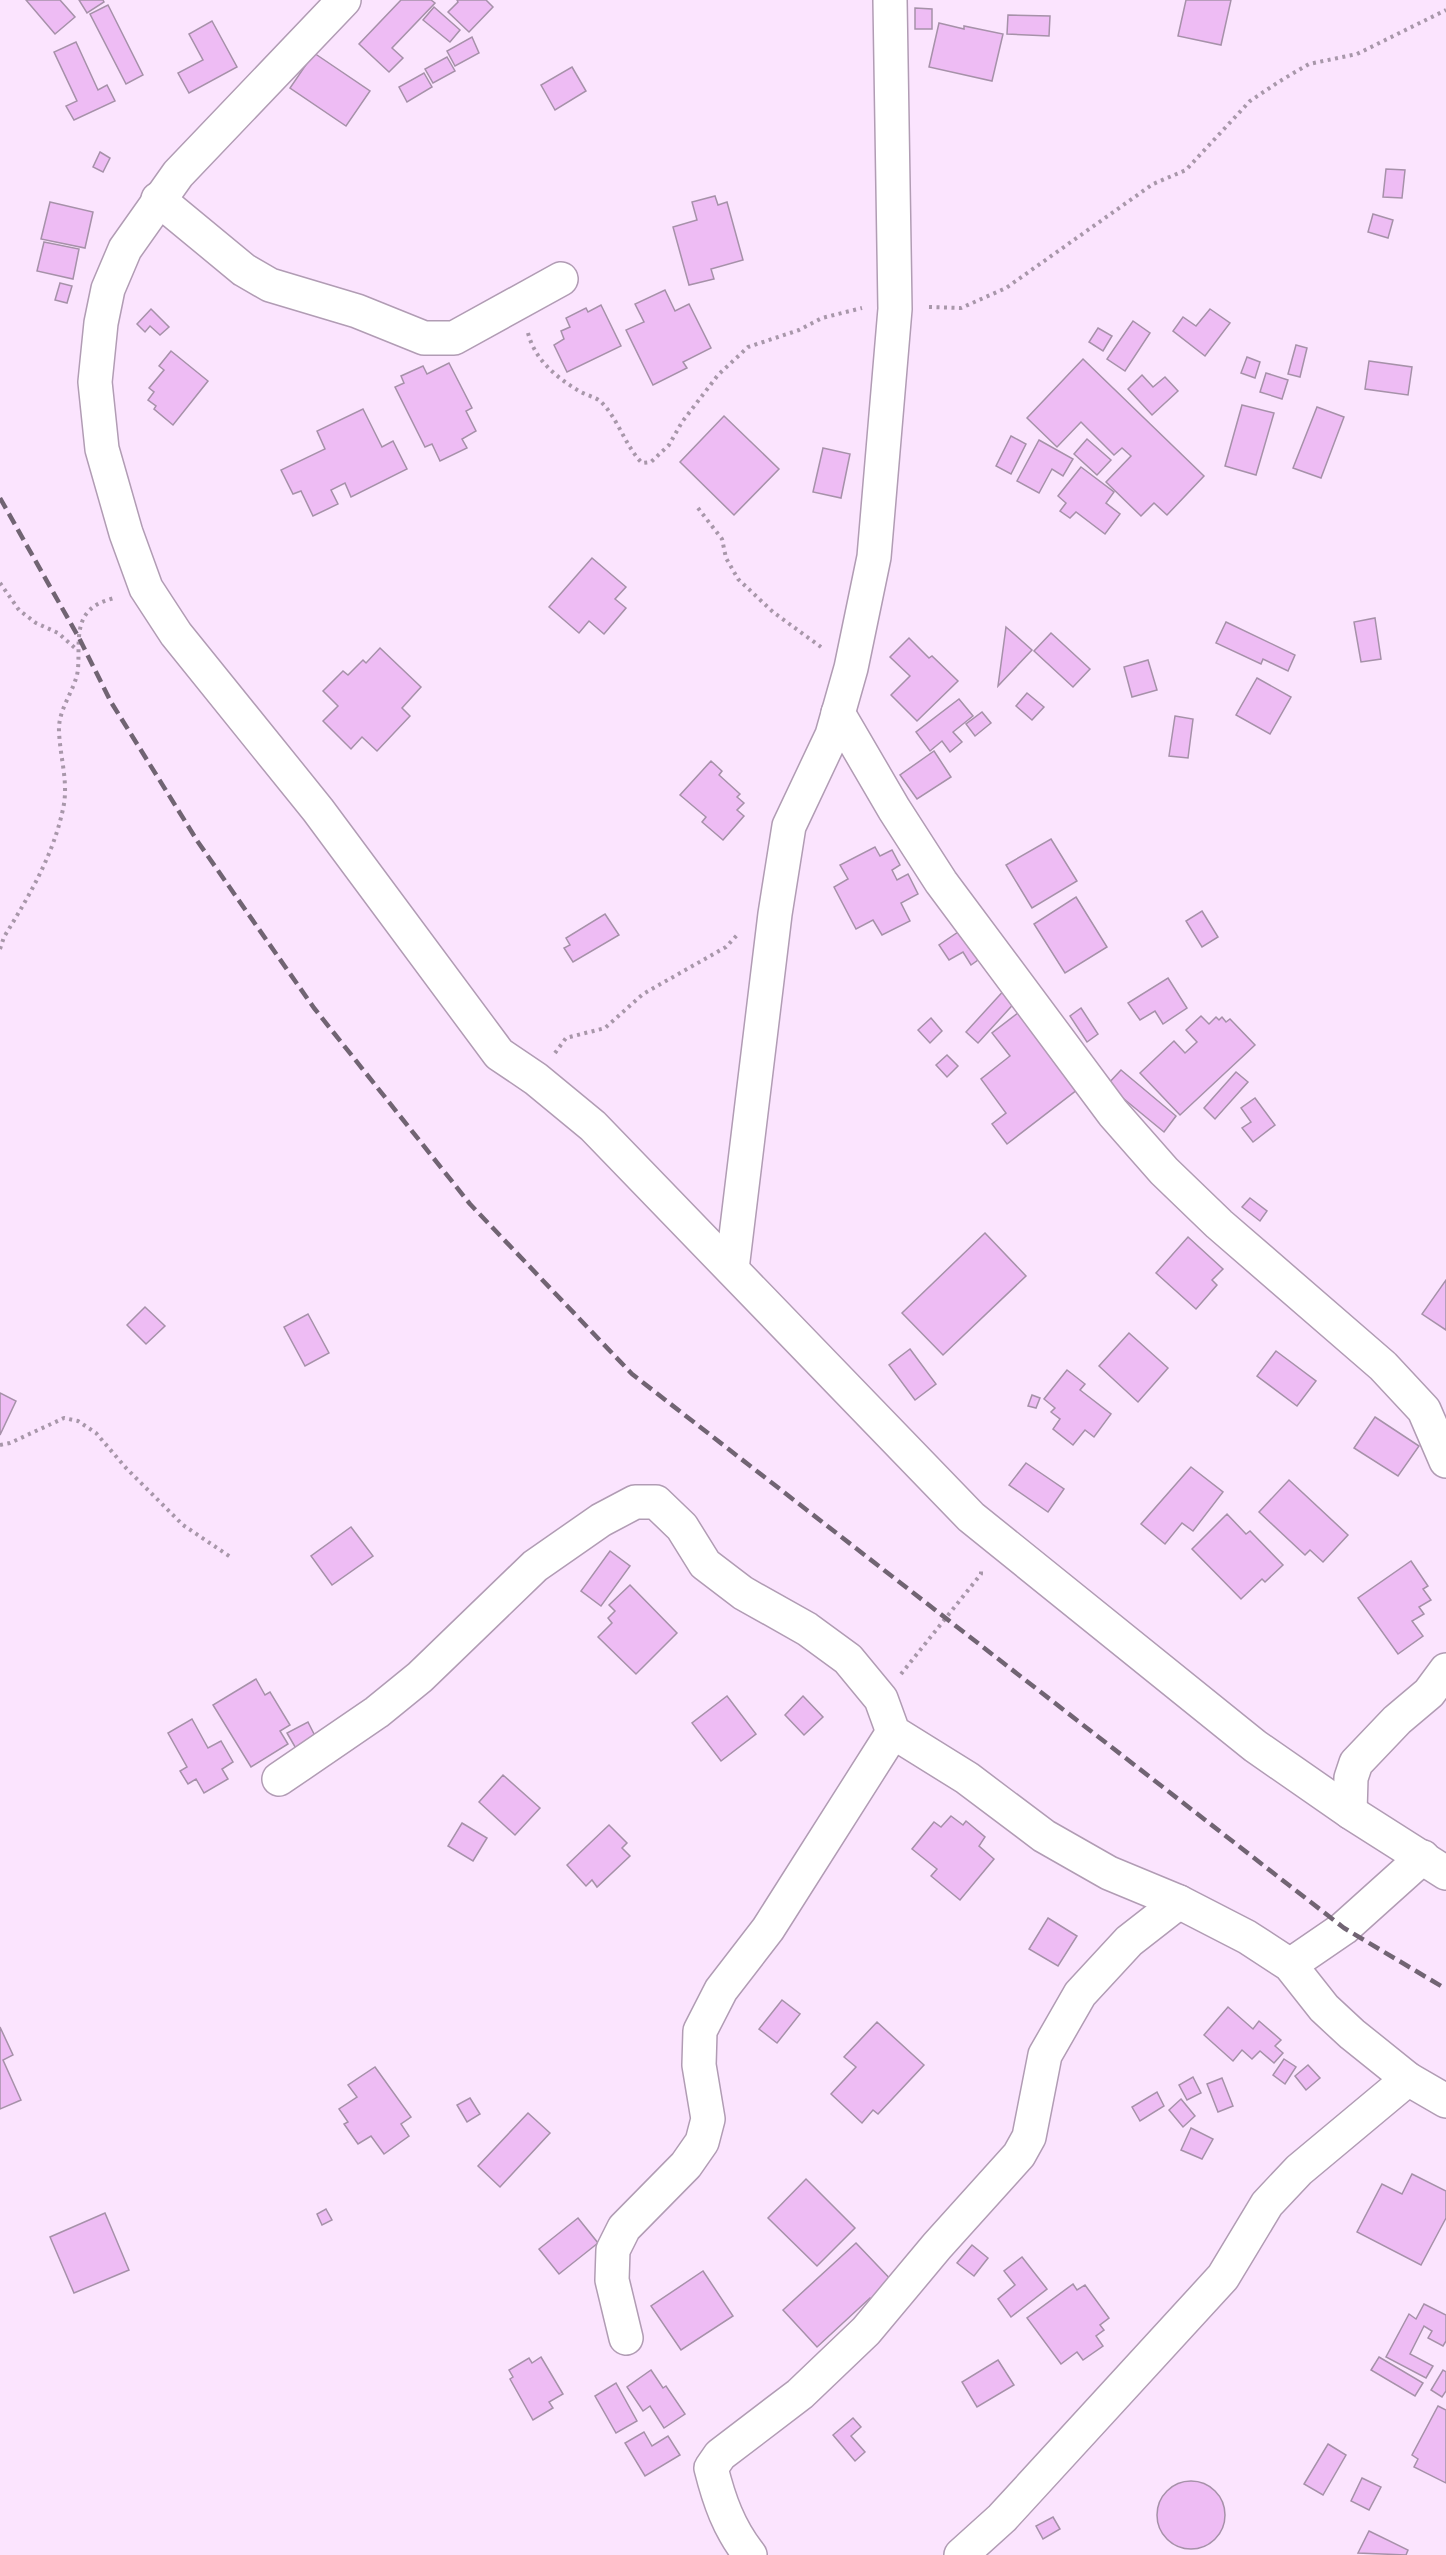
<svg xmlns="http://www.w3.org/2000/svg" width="1446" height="2555" font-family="'Sofia Sans Condensed',sans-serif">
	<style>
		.building { fill: #eebcf4; stroke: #a691a9; stroke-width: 1.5 }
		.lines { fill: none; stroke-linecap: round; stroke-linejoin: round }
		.minor-casing { stroke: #b19cb4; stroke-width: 36 }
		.path { stroke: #a897aa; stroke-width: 4; stroke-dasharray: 3 4.5; stroke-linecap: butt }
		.minor { stroke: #fff; stroke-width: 33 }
		.rail { stroke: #716473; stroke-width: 4.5; stroke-dasharray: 12 6; stroke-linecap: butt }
	</style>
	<rect width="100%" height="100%" fill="#fbe4fe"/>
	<g class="building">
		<polygon points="26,0 60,0 75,17 55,34"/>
		<polygon points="79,0 103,0 104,2 87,13"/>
		<polygon points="401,0 431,0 435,3 392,48 403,58 389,72 359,44"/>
		<polygon points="457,0 486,0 493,7 469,32 448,12 458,2"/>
		<polygon points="1186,0 1231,0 1221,45 1178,36"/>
		<polygon points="108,5 143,75 126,84 90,14"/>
		<polygon points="434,7 460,30 450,42 423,20"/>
		<polygon points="915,8 932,9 932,29 915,29"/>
		<polygon points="1008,15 1050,16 1049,36 1007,34"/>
		<polygon points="212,21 237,67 189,93 178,73 203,60 189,34"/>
		<polygon points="939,23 964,29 964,26 1003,34 992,81 929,67"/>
		<polygon points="472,37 479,53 455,66 447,51"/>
		<polygon points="76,42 98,90 107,85 115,101 74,120 66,106 77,101 54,52"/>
		<polygon points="314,53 370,91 346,126 290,88"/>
		<polygon points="447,57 455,71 433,83 425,69"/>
		<polygon points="572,67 586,91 555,110 541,85"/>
		<polygon points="424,73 432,87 407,102 399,87"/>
		<polygon points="100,152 110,158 103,172 93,167"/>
		<polygon points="1386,169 1405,170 1402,198 1383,197"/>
		<polygon points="715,196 718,205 727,202 743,260 711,269 714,279 689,285 673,227 697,220 692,202"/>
		<polygon points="50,202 93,212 85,248 41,239"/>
		<polygon points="1373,214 1393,220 1388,238 1368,232"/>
		<polygon points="44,242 79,249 73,279 37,271"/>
		<polygon points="60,283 72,286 67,303 55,300"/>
		<polygon points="665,290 675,311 689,304 711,348 683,362 687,368 653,385 626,330 644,322 635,304"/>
		<polygon points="601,305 621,346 567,372 554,345 564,339 561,331 570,327 566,318 586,308 588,312"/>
		<polygon points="151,309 169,327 160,335 150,326 145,332 137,324"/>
		<polygon points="1210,309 1230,323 1205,356 1173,331 1183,317 1196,326"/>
		<polygon points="1133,321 1150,333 1125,371 1107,359"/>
		<polygon points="1098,328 1112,336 1103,351 1089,342"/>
		<polygon points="1296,345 1307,348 1300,377 1288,374"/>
		<polygon points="171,351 208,381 173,425 154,409 156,406 148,400 154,392 149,388 164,370 159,366"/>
		<polygon points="1247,357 1260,362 1255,378 1241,373"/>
		<polygon points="1083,359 1204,476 1167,515 1154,503 1141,516 1106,482 1131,456 1122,448 1114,455 1081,422 1057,447 1027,418"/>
		<polygon points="1369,361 1412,367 1408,395 1365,389"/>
		<polygon points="449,363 472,408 466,411 476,431 462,439 467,448 440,461 432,444 425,447 395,387 404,383 401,376 423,366 427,374"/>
		<polygon points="1266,373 1288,380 1282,399 1260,392"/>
		<polygon points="1142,375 1153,387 1165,377 1178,391 1152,415 1128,389"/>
		<polygon points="1242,405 1274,413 1256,475 1225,466"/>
		<polygon points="1317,407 1344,417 1321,478 1293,468"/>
		<polygon points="363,409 382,447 393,441 407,469 351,497 345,483 331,490 338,504 313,516 301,491 293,494 281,470 325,449 317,431"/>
		<polygon points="724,416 779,469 734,515 680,462"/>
		<polygon points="1011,436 1026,444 1011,474 996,466"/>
		<polygon points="1087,439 1111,460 1097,475 1074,454"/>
		<polygon points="1039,440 1073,459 1063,476 1052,469 1039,493 1017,481"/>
		<polygon points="823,448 850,454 841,498 813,492"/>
		<polygon points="1081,467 1114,492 1106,503 1120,514 1105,534 1076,512 1070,518 1060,511 1066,503 1058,496"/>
		<polygon points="592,558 626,587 615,599 626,608 604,634 589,621 579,633 549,607"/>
		<polygon points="1375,618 1381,659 1361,662 1354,622"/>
		<polygon points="1226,622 1295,655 1288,671 1263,659 1261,664 1216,643"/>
		<polygon points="1006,627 1032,650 998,686"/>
		<polygon points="1051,633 1090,669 1073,687 1034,651"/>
		<polygon points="909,638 929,658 932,656 958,681 917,721 891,695 910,676 890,657"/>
		<polygon points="380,648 421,687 402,708 410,716 377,751 362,737 351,749 323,721 338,706 323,691 343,671 348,675 363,660 366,663"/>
		<polygon points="1148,660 1157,690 1132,697 1124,667"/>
		<polygon points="1257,678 1291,697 1270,734 1236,715"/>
		<polygon points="1027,693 1044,707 1032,720 1016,706"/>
		<polygon points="959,699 973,716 953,732 962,742 950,752 942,741 930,751 916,732"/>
		<polygon points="982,712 991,723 975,736 966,724"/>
		<polygon points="1175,716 1193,719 1188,758 1169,756"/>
		<polygon points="934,751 951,777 917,799 900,775"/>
		<polygon points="711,761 722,771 719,775 740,794 737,797 744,803 737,810 744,816 723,840 702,822 706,817 680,795"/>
		<polygon points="1051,839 1077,881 1032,908 1006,865"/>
		<polygon points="875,847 880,856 892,850 900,865 892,870 897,880 908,874 918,894 901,903 910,921 882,935 873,920 856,929 834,887 848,879 840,865"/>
		<polygon points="1076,897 1107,947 1065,973 1034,924"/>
		<polygon points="1202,911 1218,937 1202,947 1186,921"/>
		<polygon points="605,914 619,935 573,962 564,948 570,945 566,938"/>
		<polygon points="967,926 985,955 971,965 963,952 949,960 939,945"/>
		<polygon points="1168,978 1187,1008 1163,1024 1155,1011 1140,1020 1128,1003"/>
		<polygon points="1007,987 1019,998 978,1043 966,1032"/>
		<polygon points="1081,1008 1098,1034 1087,1042 1070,1016"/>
		<polygon points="1023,1009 1082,1086 1007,1144 992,1124 1006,1113 981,1079 1010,1056 992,1033"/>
		<polygon points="1201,1016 1209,1024 1216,1017 1219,1020 1222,1017 1226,1022 1230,1019 1255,1045 1180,1115 1140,1073 1174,1041 1185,1053 1197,1042 1186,1030"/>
		<polygon points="931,1018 942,1031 930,1043 918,1030"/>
		<polygon points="947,1055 958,1066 947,1077 936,1065"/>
		<polygon points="1121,1070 1176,1116 1164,1132 1107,1085"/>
		<polygon points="1236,1072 1248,1082 1215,1119 1204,1108"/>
		<polygon points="1255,1098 1275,1125 1253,1142 1242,1128 1251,1122 1241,1108"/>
		<polygon points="1250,1198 1267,1211 1260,1221 1242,1207"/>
		<polygon points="985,1233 1026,1276 943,1355 902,1313"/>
		<polygon points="1188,1237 1223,1269 1212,1280 1217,1285 1196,1309 1156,1273"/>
		<polygon points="1446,1280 1446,1330 1422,1314"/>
		<polygon points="145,1307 165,1326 146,1344 127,1325"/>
		<polygon points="308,1314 329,1353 305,1366 284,1327"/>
		<polygon points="1129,1333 1168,1368 1138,1402 1099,1366"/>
		<polygon points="910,1349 936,1384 915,1400 889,1365"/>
		<polygon points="1276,1351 1316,1381 1297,1406 1257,1376"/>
		<polygon points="1067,1370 1085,1384 1080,1390 1111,1414 1094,1437 1085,1430 1073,1445 1053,1429 1060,1419 1051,1412 1055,1408 1044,1399"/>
		<polygon points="0,1393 16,1401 0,1435"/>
		<polygon points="1032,1395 1040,1398 1036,1408 1028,1406"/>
		<polygon points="1375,1417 1419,1446 1398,1476 1354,1448"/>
		<polygon points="1026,1463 1064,1489 1048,1512 1009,1485"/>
		<polygon points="1191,1467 1223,1492 1193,1531 1182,1523 1165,1544 1141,1524"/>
		<polygon points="1289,1480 1348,1535 1323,1562 1310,1550 1305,1555 1259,1512"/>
		<polygon points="1227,1514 1246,1534 1250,1531 1283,1565 1265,1582 1262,1579 1241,1599 1192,1549"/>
		<polygon points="351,1527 373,1556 332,1585 311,1556"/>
		<polygon points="610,1551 630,1566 601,1606 581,1591"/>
		<polygon points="1411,1561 1428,1586 1423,1589 1431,1600 1419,1607 1424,1614 1412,1621 1423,1636 1398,1654 1358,1598"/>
		<polygon points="630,1585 677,1633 636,1674 598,1637 612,1623 608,1618 615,1611 609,1605"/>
		<polygon points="256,1679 265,1695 270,1692 290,1725 280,1731 288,1744 251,1767 213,1705"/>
		<polygon points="727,1696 756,1734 721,1761 692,1723"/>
		<polygon points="803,1696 823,1717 804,1735 785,1715"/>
		<polygon points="192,1719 208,1748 221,1741 233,1762 222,1769 228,1779 204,1793 196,1779 188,1784 180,1771 187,1767 168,1733"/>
		<polygon points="308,1722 318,1742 298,1752 287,1733"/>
		<polygon points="503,1775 540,1808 515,1835 479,1802"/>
		<polygon points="951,1816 963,1825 966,1821 985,1837 979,1846 994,1859 960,1900 931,1876 937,1869 912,1849 934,1822 941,1827"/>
		<polygon points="462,1823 487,1838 473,1861 448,1846"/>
		<polygon points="609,1825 627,1843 622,1848 630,1856 597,1887 592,1880 586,1886 567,1865"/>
		<polygon points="1048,1918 1077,1936 1058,1966 1029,1949"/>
		<polygon points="782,2000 800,2014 777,2043 759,2029"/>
		<polygon points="1228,2007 1253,2029 1259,2021 1281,2040 1275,2046 1283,2053 1274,2063 1260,2051 1252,2059 1242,2050 1233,2061 1204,2035"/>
		<polygon points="877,2022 924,2065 878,2114 873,2110 862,2123 831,2094 856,2067 844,2057"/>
		<polygon points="0,2027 13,2055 3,2060 21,2100 0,2109"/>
		<polygon points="1284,2059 1296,2067 1285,2084 1273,2075"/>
		<polygon points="1308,2065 1320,2078 1306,2090 1295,2076"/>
		<polygon points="375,2067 411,2117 401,2124 409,2136 384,2154 371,2136 358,2144 344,2124 348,2122 339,2109 357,2097 348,2085"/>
		<polygon points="1193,2077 1201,2093 1187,2100 1179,2085"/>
		<polygon points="1222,2078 1233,2106 1218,2112 1207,2084"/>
		<polygon points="1157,2092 1164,2106 1140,2121 1132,2107"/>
		<polygon points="470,2098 480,2114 467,2122 457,2105"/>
		<polygon points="1181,2099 1195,2116 1183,2127 1169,2110"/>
		<polygon points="528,2113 550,2133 500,2187 478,2166"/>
		<polygon points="1191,2128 1213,2139 1202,2159 1181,2150"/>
		<polygon points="1412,2174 1446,2191 1446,2218 1421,2265 1357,2232 1382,2184 1402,2194"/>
		<polygon points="806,2179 855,2228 817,2266 768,2218"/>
		<polygon points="326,2209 332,2220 322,2225 317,2214"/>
		<polygon points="105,2213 129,2270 74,2293 50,2237"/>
		<polygon points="578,2218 598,2243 559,2274 539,2249"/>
		<polygon points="856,2243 896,2285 876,2304 870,2298 817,2347 783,2310"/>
		<polygon points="972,2245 988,2258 974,2276 957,2263"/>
		<polygon points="1022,2257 1047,2289 1011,2317 998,2299 1015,2285 1004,2271"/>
		<polygon points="703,2271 733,2316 681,2350 651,2306"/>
		<polygon points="1073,2284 1077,2290 1085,2285 1109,2318 1100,2325 1104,2330 1096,2336 1103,2346 1083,2360 1077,2352 1061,2364 1027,2318"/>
		<polygon points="1424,2304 1446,2315 1446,2341 1443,2346 1428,2338 1432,2331 1424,2326 1410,2354 1433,2366 1426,2378 1386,2357 1409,2314 1416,2319"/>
		<polygon points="541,2357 563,2394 549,2402 553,2408 533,2420 510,2379 513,2377 509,2370 529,2358 532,2363"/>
		<polygon points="1379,2357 1423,2383 1415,2396 1371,2370"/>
		<polygon points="998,2360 1014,2385 977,2407 962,2382"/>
		<polygon points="651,2370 663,2388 666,2386 685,2414 664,2428 650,2406 643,2411 627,2387"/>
		<polygon points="1443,2370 1446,2372 1446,2391 1442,2397 1431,2390"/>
		<polygon points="616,2383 637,2421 616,2433 595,2396"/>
		<polygon points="1438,2406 1446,2410 1446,2483 1414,2467 1418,2459 1412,2455"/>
		<polygon points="853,2418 861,2427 851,2436 865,2452 855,2461 833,2435"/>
		<polygon points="644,2432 652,2446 668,2436 680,2455 645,2476 625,2443"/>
		<polygon points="1328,2444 1346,2455 1323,2495 1304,2484"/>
		<polygon points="1362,2478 1381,2487 1369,2510 1351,2501"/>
		<circle cx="1191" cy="2515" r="34"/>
		<polygon points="1053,2517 1060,2529 1043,2539 1036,2526"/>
		<polygon points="1369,2531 1408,2550 1406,2555 1358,2553"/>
	</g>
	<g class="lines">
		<defs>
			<g id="minor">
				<polyline points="344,0 178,174 125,249 108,289 101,323 95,382 102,449 126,533 146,588 176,634 318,810 499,1054 536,1079 593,1126 971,1517 1255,1746 1350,1812 1446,1873"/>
				<polyline points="158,199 244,270 270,285 357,311 424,338 454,338 561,279"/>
				<polyline points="838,713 894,809 941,882 1113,1113 1164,1171 1219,1224 1383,1366 1424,1410 1446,1461"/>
				<polyline points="732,1269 775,914 789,826 832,735 851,668 874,557 895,309 890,0"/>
				<polyline points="279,1779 377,1712 420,1677 535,1566 601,1520 635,1502 656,1502 682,1527 705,1564 743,1593 807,1629 848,1659 881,1699 893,1732 967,1778 1044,1836 1109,1873 1179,1902 1247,1937 1290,1965 1324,2008 1352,2034 1408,2079 1446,2101"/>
				<polyline points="1350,1812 1351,1778 1356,1763 1397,1720 1429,1693 1446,1670"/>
				<polyline points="1290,1965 1344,1928 1423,1857"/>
				<polyline points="626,2338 612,2280 613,2250 624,2228 686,2165 702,2142 708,2119 699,2065 700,2031 721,1990 768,1929 893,1732"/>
				<path d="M750,2555C729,2529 719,2500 711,2468L720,2455L800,2394L866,2331L937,2246L1019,2155L1029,2137L1045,2055L1080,1994L1129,1941L1179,1902"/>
				<polyline points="961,2555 1002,2518 1223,2277 1267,2204 1299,2170 1408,2079"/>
			</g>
		</defs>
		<use href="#minor" class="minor-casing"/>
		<g class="path">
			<polyline points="929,307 961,308 1006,288 1153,184 1186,170 1250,101 1280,81 1309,64 1357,54 1446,10"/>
			<path d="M528,333C535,360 556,377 579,391C586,395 595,397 600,401C617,416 625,446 642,463L651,462L669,445L682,422L718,375L748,347L799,330L822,318L862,308"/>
			<polyline points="698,508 722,539 726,558 738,579 773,612 821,647"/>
			<polyline points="0,583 19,610 36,623 58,633 76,649"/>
			<path d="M0,949L4,937C29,896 53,856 63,809C69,783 60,758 59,731C58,711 72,694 77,675C81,657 74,629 87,613C94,604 104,601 114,598"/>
			<polyline points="555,1053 566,1038 605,1028 643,994 726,947 738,934"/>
			<polyline points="0,1445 10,1443 64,1418 78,1421 96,1433 126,1468 183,1525 232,1558"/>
			<polyline points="901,1674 981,1574 981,1569"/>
		</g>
		<use href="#minor" class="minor"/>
		<polyline class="rail" points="0,498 79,638 111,702 198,842 314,1008 470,1204 632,1374 1344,1928 1446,1989"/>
	</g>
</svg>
